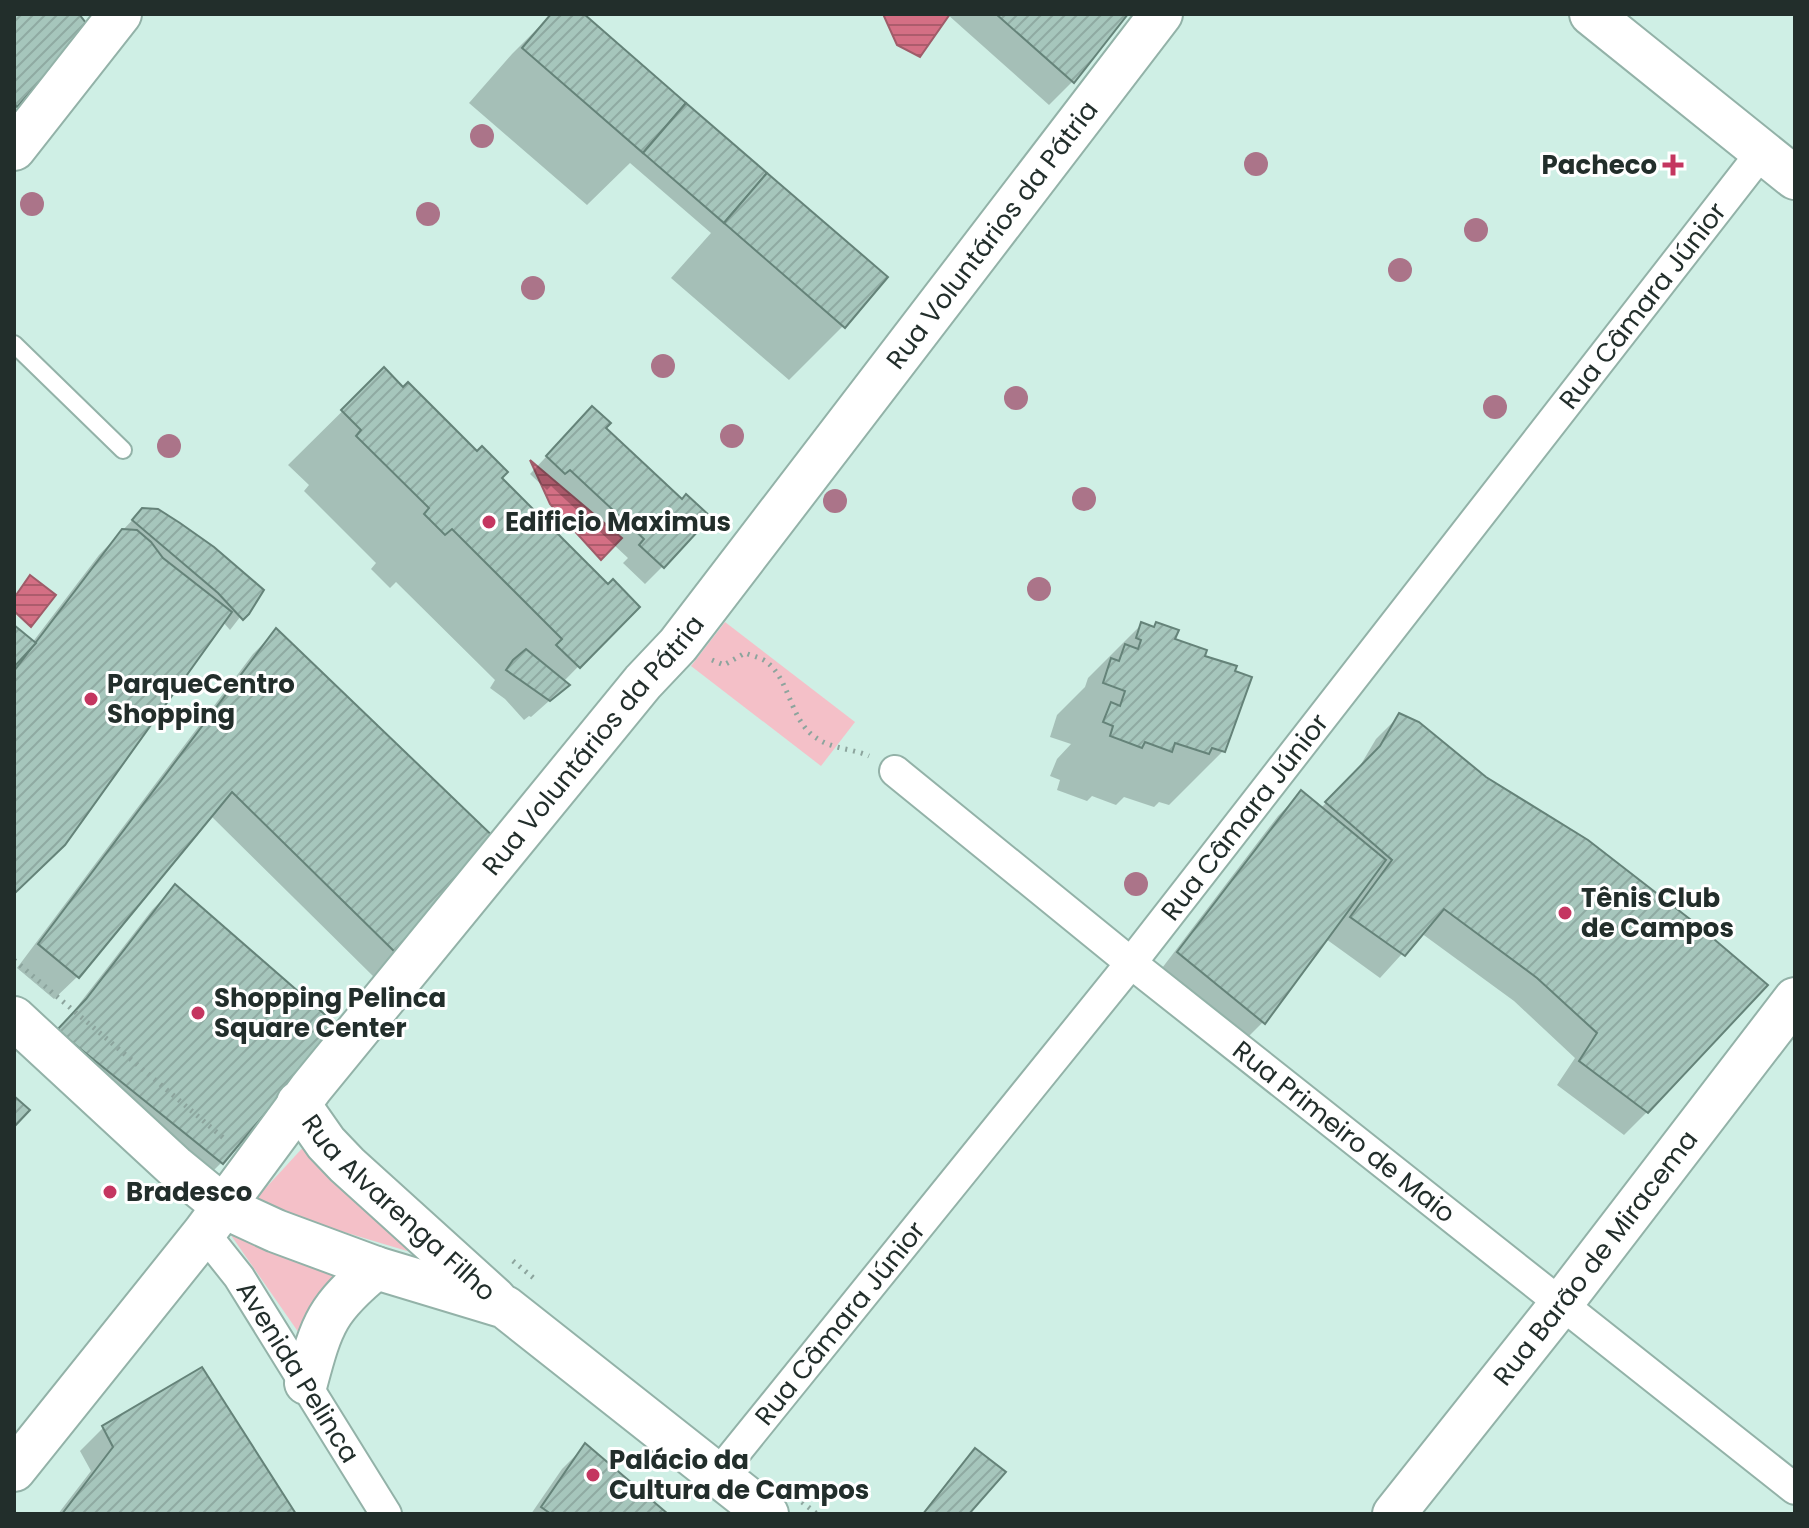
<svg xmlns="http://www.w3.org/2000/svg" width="1809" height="1528" font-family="Poppins,sans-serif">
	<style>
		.park { fill: #f4c0c8 }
		.water { fill: url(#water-rules); stroke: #9f5c69; stroke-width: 2 }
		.shadow { fill: #0003 }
		.building { fill: url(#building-hatch); stroke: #658379; stroke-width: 2 }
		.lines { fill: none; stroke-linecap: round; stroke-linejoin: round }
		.lane-casing { stroke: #93b2a8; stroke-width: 20 }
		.street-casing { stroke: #93b2a8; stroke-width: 34 }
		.secondary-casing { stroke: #93b2a8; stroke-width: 46 }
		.path { stroke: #8ca49d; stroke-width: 5; stroke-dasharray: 2 6; stroke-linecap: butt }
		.lane { stroke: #fff; stroke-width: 16 }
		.street { stroke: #fff; stroke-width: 30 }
		.secondary { stroke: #fff; stroke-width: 42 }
		.tree { fill: #ab7489 }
		.poi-dot { fill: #c43660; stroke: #fff; stroke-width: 3 }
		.labels { text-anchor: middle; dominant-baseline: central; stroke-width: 6; stroke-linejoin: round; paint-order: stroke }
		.poi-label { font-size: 26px; font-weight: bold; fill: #222e2b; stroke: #fff; text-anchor: start }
		.street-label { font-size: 26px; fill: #222e2b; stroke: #fff }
	</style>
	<defs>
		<pattern id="water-rules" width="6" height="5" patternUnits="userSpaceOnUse" patternTransform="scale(2)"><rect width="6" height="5" fill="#d46f84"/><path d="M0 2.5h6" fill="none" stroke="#ac5c6c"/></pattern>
		<pattern id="building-hatch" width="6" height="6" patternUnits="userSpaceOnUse" patternTransform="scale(2)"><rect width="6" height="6" fill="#a6c6bc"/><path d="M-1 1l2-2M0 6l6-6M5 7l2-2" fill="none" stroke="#8faaa2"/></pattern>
	</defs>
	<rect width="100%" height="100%" fill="#cfefe5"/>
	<g class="park">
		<polygon points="725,622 855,722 821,766 691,666"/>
		<polygon points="307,1143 437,1260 251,1204"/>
		<polygon points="219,1218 354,1271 301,1336"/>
	</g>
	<g class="water">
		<polygon points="883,14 950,14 920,57 897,45"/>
		<polygon points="530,460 622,538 601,560 550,504"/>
		<polygon points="30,575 56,595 31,627 14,611 14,598"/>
	</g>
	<g class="shadow">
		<polygon points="552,14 581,14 843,326 789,380 671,278 711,233 630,163 587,205 469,103 512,54"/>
		<polygon points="947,14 1125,14 1072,82 1049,105"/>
		<polygon points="384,370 499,478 608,586 637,607 563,682 567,685 531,717 529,716 524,720 505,699 490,688 495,680 396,582 390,588 371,569 376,563 304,491 309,485 288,465"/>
		<polygon points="575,426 603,428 663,566 645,584 623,563 628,558 551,486 547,490 530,474"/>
		<polygon points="142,510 261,590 230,630 223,622 14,892 14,627 32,643 99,555"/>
		<polygon points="1142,624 1152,628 1156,624 1173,640 1203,657 1223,751 1169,805 1159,802 1154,807 1124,797 1116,805 1092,796 1087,801 1057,790 1060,780 1050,776 1057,759 1071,744 1050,737 1057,715 1085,687 1088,678"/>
		<polygon points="276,631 498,845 377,980 210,815 78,976 54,999 17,968 253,654"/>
		<polygon points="1400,715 1647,1112 1624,1135 1557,1085 1575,1058 1514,1001 1421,933 1380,978 1326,939 1263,1022 1240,1045 1156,976 1278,816 1301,793 1320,809 1357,771 1376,739"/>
		<polygon points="175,887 335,1026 221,1163 198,1186 36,1054 63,1025 152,910"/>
		<polygon points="202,1370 293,1514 58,1514 91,1471 80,1451 103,1428"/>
		<polygon points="585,1446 664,1514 531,1514 562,1469"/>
		<polygon points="976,1451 967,1514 922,1514 958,1468"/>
	</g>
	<g class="building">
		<polygon points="14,14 79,14 89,27 17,107 14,103"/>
		<polygon points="551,14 584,14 686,103 643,153 522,48"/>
		<polygon points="996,14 1128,14 1074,83"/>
		<polygon points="686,103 767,173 724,223 643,153"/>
		<polygon points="767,173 888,277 845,328 724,223"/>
		<polygon points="384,367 403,387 408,382 477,451 482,446 508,472 502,478 608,584 613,579 640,607 580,668 556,645 562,639 452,529 445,535 424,514 429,508 356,436 361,430 341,410"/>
		<polygon points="592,406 611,423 606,428 682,499 686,494 711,517 664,568 639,545 644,539 570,470 565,474 546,456"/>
		<polygon points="142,508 158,509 180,523 214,547 264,590 249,614 243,620 218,593 132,520"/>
		<polygon points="122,529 137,530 151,542 163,558 232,612 65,845 14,894 14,671"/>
		<polygon points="1141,622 1154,627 1156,622 1179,630 1175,639 1207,650 1205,656 1237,666 1235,671 1252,677 1225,752 1212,748 1209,754 1175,743 1172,752 1145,742 1142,748 1110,736 1113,726 1103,722 1111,702 1120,706 1125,691 1103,683 1111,658 1119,661 1125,644 1138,649 1141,640 1136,638"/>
		<polygon points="14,625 36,643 14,667"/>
		<polygon points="276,628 501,844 401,958 232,792 79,978 38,944"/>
		<polygon points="526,649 570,685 550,701 506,670 513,660"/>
		<polygon points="1399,713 1419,722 1486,777 1588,840 1695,923 1768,985 1648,1113 1579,1061 1597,1033 1537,978 1444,909 1405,956 1350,917 1392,860 1325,802 1380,746"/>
		<polygon points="1301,790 1386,860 1265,1024 1177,952"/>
		<polygon points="175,884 338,1026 223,1164 57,1030 86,999"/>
		<polygon points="14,1096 30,1110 14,1127"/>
		<polygon points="202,1367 296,1514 62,1514 113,1447 102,1426"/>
		<polygon points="585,1443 668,1514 551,1514 541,1507"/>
		<polygon points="975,1448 1006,1472 969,1514 923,1514"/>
	</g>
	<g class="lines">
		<defs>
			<polyline id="lane" points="14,344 123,450"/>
			<g id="street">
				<path id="s1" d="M895,771L1131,963L1795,1489"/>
				<path id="s2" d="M204,1233L239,1277L386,1514"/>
				<path id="s3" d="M718,1474L1131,963L1762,152"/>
			</g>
			<g id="secondary">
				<polyline points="1591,14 1795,178"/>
				<polyline points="14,149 120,14"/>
				<polyline points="14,1018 174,1166 224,1207 276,1231 376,1268 505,1307 767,1514"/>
				<path id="s4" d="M298,1103L326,1143L347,1165L495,1299"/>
				<path d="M306,1383C322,1323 327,1308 376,1268"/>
				<path id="s5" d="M14,1470L204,1233L311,1088L643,682L678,645L1161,14"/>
				<path id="s6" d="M1394,1514L1561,1304L1795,999"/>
			</g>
		</defs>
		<use href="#lane" class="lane-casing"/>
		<use href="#street" class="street-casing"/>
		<use href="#secondary" class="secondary-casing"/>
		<g class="path">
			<path d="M712,660L724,665L745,653C752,656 763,658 768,663C789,681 790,715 811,734C830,750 848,747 869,756"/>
			<polyline points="14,960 227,1141"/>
			<polyline points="513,1261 536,1280"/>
			<polyline points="802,1502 817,1514"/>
		</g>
		<use href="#lane" class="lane"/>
		<use href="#street" class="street"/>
		<use href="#secondary" class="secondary"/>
	</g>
	<g class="tree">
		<circle cx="482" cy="136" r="12"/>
		<circle cx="1256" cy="164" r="12"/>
		<circle cx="32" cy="204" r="12"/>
		<circle cx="428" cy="214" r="12"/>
		<circle cx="1476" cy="230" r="12"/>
		<circle cx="1400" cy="270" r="12"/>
		<circle cx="533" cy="288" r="12"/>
		<circle cx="663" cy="366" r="12"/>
		<circle cx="1016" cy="398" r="12"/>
		<circle cx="1495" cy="407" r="12"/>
		<circle cx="732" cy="436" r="12"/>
		<circle cx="169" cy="446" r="12"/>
		<circle cx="1084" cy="499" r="12"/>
		<circle cx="835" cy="501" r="12"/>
		<circle cx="1039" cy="589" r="12"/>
		<circle cx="1136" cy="884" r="12"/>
	</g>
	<g class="poi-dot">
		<path d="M1669 153h8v8h8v8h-8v8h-8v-8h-8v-8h8z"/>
		<circle cx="489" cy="522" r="8"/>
		<circle cx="91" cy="699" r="8"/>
		<circle cx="1565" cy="913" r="8"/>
		<circle cx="198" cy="1013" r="8"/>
		<circle cx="110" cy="1192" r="8"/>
		<circle cx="593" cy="1475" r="8"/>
	</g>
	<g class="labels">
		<g class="poi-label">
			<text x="1657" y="165" text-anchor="end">Pacheco</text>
			<text x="505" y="522">Edificio Maximus</text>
			<text x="107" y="684">ParqueCentro<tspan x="107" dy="30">Shopping</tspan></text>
			<text x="1581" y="898">Tênis Club<tspan x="1581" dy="30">de Campos</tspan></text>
			<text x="214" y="998">Shopping Pelinca<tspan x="214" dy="30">Square Center</tspan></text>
			<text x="126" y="1192">Bradesco</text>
			<text x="609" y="1460">Palácio da<tspan x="609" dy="30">Cultura de Campos</tspan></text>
		</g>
		<g class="street-label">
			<text stroke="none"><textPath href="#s5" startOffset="1576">Rua Voluntários da Pátria</textPath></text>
			<text stroke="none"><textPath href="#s3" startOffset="1490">Rua Câmara Júnior</textPath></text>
			<text stroke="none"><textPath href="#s5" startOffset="928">Rua Voluntários da Pátria</textPath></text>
			<text stroke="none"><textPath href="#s3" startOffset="842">Rua Câmara Júnior</textPath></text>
			<text stroke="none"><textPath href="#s1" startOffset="576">Rua Primeiro de Maio</textPath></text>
			<text stroke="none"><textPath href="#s4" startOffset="146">Rua Alvarenga Filho</textPath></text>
			<text stroke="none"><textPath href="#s6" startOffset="326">Rua Barão de Miracema</textPath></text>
			<text stroke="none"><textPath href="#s3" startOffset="194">Rua Câmara Júnior</textPath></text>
			<text stroke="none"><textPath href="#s2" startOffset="168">Avenida Pelinca</textPath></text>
		</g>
	</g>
	<rect width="1809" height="1528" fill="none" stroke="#222e2b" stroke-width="32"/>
</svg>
